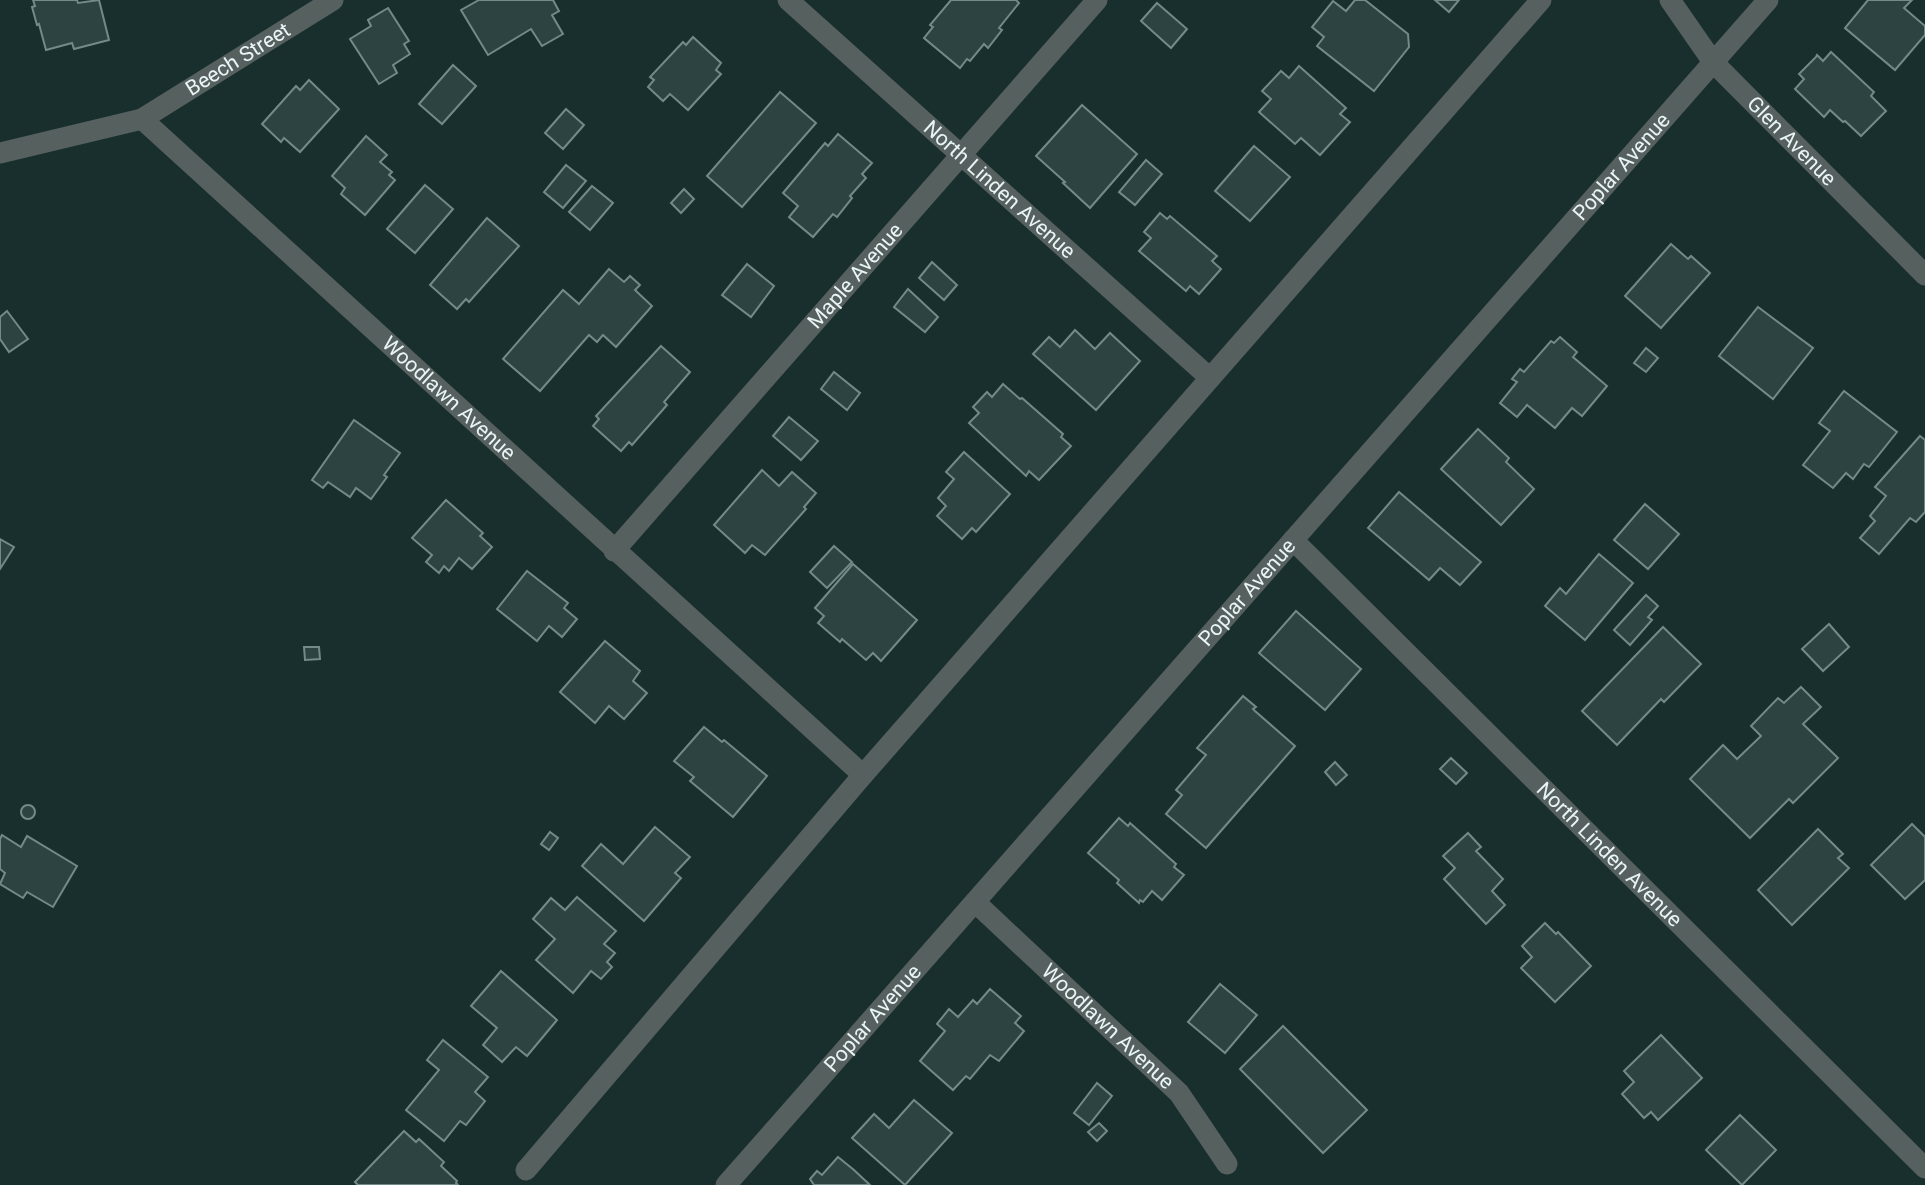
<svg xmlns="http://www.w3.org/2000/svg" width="1925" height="1185" font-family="Roboto,sans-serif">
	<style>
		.building { fill: #2d4342; stroke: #728a88; stroke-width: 2 }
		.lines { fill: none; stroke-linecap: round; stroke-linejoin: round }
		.street { stroke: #56605f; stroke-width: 21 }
		.labels { text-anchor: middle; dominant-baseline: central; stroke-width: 5; stroke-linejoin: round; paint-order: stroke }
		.street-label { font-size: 21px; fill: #e8f5f4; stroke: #0f2524 }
	</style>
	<rect width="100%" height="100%" fill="#192f2d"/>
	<g class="building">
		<polygon points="33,0 77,0 78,3 99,0 109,40 74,49 72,43 46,50 39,24 37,25 32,7 35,6"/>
		<polygon points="479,0 553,0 559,11 552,15 563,34 542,46 531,29 488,55 461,10"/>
		<polygon points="951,0 1016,0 1019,3 999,28 1002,30 988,48 984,44 970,61 967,59 960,68 924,38 933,27 930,25"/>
		<polygon points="1355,0 1365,0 1408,34 1409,47 1374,91 1317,46 1324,37 1312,27 1333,1 1346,11"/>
		<polygon points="1435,0 1459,0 1449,12"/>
		<polygon points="1868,0 1912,0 1904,8 1925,26 1925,35 1895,70 1845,28"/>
		<polygon points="1157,3 1187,29 1171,48 1141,21"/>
		<polygon points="388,8 409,41 404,44 410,54 393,65 397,73 379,84 350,39 371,26 368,20"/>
		<polygon points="693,37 721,63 716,70 721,74 688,110 670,94 663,101 648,87 654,80 650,77 683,42 686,45"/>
		<polygon points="1831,52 1874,92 1871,96 1886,111 1861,136 1845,121 1843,122 1830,110 1824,117 1795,89 1804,79 1799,74 1816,57 1817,55 1823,61"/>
		<polygon points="453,65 476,86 442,124 419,104"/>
		<polygon points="1299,66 1346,108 1340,114 1350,122 1320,155 1301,138 1295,144 1259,112 1271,99 1262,91 1281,71 1289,78"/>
		<polygon points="309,80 339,109 300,152 284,138 281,142 262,124 296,86 300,90"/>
		<polygon points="780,92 816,123 742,207 707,176"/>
		<polygon points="1082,105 1137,154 1090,208 1063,183 1065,182 1036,156"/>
		<polygon points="566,109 584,125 563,149 545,133"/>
		<polygon points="838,134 872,163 862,174 866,178 850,196 852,198 837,217 833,214 813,237 789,217 798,206 783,193 825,143 828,146"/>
		<polygon points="366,136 387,155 380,162 392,172 389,175 395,180 365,215 341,194 345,188 332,176"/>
		<polygon points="1254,146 1290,177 1250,221 1215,191"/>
		<polygon points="1146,160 1162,174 1135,205 1119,192"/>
		<polygon points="566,165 586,181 563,208 544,192"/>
		<polygon points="425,185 453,209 415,253 387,229"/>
		<polygon points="592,186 613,203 590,230 569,212"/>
		<polygon points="684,189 694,199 681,213 671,203"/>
		<polygon points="1160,213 1167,219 1170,216 1217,256 1212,261 1221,269 1199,294 1190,286 1186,291 1139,251 1151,238 1144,232"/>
		<polygon points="487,218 519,246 469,302 466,299 457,309 430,285"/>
		<polygon points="1671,244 1688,259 1691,256 1710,273 1661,328 1625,296"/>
		<polygon points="932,262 957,285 944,300 919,278"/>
		<polygon points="747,264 774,286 751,317 722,295"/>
		<polygon points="609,269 624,282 630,276 640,285 635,290 652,306 616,347 603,335 597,342 589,335 540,391 503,359 563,290 579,304"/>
		<polygon points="908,289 938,317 925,332 894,307"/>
		<polygon points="1758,307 1813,348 1773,399 1719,356"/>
		<polygon points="7,311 28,339 9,352 0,339 0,317"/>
		<polygon points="1075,330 1095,349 1110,333 1140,361 1096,410 1033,354 1049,337 1060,347"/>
		<polygon points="1560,337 1577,352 1573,357 1607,386 1582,416 1572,408 1555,428 1527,405 1517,417 1500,403 1517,382 1512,379 1520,369 1524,372 1551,341 1554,343"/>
		<polygon points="661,346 690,372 664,402 667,405 632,445 629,442 621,451 593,426 599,419 596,416"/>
		<polygon points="1646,348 1658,358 1646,372 1634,363"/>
		<polygon points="834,372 860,393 847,410 821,389"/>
		<polygon points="1003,384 1020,399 1022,398 1063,434 1061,437 1071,446 1039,480 1029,471 1026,476 969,423 979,413 973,407 987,392 992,397"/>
		<polygon points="1844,391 1897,432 1869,467 1864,464 1853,479 1846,473 1833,488 1803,465 1830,431 1819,423"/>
		<polygon points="789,417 818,441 801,460 773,436"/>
		<polygon points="354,420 400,453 384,475 387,477 371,499 356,488 350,497 328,482 323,488 312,480"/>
		<polygon points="1478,429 1509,458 1506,462 1534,489 1501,525 1441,469"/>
		<polygon points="1920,436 1925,440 1925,512 1916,522 1910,518 1879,554 1860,538 1875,521 1870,516 1886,496 1875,487"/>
		<polygon points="964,452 1010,494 976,532 972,528 962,539 937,516 946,506 938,498 954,479 946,472"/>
		<polygon points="762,470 779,486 792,472 816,493 804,507 806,509 765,555 752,545 745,553 714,525"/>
		<polygon points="1399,492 1481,562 1460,585 1440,568 1429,580 1368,528"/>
		<polygon points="446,500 483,533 480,536 492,547 472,569 459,558 449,571 444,566 439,573 426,562 432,555 412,538"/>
		<polygon points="1645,504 1679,534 1648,569 1614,540"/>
		<polygon points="0,539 14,547 0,569"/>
		<polygon points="834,546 852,562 827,588 810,572"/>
		<polygon points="1599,554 1633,583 1585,640 1545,606 1560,588 1566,594"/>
		<polygon points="853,564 917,620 881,661 873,653 866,660 842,639 840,642 818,623 824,616 815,608"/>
		<polygon points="527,571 568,603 564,608 577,619 562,637 549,626 537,641 497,609"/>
		<polygon points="1646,595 1658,606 1648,617 1652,620 1630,645 1614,630"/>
		<polygon points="1296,611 1361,669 1325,710 1259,653"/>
		<polygon points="1829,624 1849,647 1823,671 1802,649"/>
		<polygon points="1663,627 1701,664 1664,702 1661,699 1617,745 1582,711"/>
		<polygon points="605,641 640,671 633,681 647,693 624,719 609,706 595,723 560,692"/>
		<polygon points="304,647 319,647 320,659 305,660"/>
		<polygon points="1801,687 1821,707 1803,724 1838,758 1793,803 1789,799 1750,838 1690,779 1723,745 1737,759 1761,736 1751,726 1778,698 1784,703"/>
		<polygon points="1243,696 1256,707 1253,709 1255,711 1295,746 1206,848 1166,814 1182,795 1176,790 1206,755 1197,748"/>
		<polygon points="704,727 722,742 724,740 767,776 733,817 690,781 694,777 674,761"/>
		<polygon points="1451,758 1467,773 1456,784 1440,769"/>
		<polygon points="1335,762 1347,775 1336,785 1325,772"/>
		<circle cx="28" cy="812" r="7"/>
		<polygon points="1119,818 1128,826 1130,823 1176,864 1174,867 1184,875 1162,900 1152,891 1143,902 1140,900 1139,903 1117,883 1119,880 1088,853"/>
		<polygon points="1912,824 1925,837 1925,880 1905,899 1871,865"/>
		<polygon points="655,827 690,857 675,873 681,878 644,921 582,866 601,844 623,864"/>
		<polygon points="1818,829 1843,854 1838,858 1849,868 1792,925 1758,890"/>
		<polygon points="550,832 558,838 549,850 541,844"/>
		<polygon points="1468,833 1481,847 1476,851 1503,879 1492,891 1505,905 1486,924 1444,879 1455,868 1443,856"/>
		<polygon points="2,835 21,847 27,836 77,866 53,907 27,892 23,898 0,884 5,873 0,869 0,839"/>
		<polygon points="577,897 616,931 604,944 615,953 607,962 612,967 601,979 591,971 573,993 536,960 555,939 533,919 551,898 565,910"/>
		<polygon points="1545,923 1556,934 1558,932 1591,966 1555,1002 1521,968 1532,957 1522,946"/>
		<polygon points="501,971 557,1020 527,1056 516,1047 502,1062 483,1045 497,1028 471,1006"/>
		<polygon points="1220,984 1257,1015 1225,1053 1188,1022"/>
		<polygon points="990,989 1021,1016 1015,1023 1024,1031 999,1061 990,1055 970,1079 966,1076 953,1090 920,1061 945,1031 937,1024 949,1009 958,1017 973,1000 977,1004"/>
		<polygon points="1283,1026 1367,1110 1323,1153 1240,1069"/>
		<polygon points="1661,1035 1702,1078 1658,1120 1651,1112 1644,1118 1622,1094 1634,1082 1624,1071"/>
		<polygon points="443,1040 488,1077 475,1092 485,1101 466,1125 460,1121 444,1141 406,1110 439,1070 427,1060"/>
		<polygon points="1097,1083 1112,1096 1089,1125 1074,1113"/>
		<polygon points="914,1100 952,1133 905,1185 852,1138 874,1114 889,1128"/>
		<polygon points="1740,1115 1776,1150 1742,1185 1706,1150"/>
		<polygon points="1099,1123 1107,1131 1097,1141 1088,1132"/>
		<polygon points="404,1131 416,1142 419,1139 444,1162 441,1166 457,1181 456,1183 458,1185 358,1185 355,1182"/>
		<polygon points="838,1157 854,1170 870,1185 814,1185 810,1179 817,1171 822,1175"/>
	</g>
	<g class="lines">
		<g class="street">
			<path id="s1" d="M788,0L1210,378"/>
			<path id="s2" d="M1670,0L1713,62L1925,275"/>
			<path id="s3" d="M142,119L863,775"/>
			<path id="s4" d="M0,153L142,119L333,0"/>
			<path id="s5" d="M1293,540L1925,1168"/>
			<path id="s6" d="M614,551L1097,0"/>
			<path id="s7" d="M975,902L1179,1093L1227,1164"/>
			<polyline points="526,1170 863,775 1541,0"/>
			<path id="s8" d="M726,1185L1768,0"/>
		</g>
	</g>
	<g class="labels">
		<g class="street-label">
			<text stroke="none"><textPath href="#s4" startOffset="259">Beech Street</textPath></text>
			<text stroke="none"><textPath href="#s2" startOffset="187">Glen Avenue</textPath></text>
			<text stroke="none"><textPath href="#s8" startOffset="1356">Poplar Avenue</textPath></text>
			<text stroke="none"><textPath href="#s1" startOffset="284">North Linden Avenue</textPath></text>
			<text stroke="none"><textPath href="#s6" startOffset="366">Maple Avenue</textPath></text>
			<text stroke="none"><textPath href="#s3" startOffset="415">Woodlawn Avenue</textPath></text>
			<text stroke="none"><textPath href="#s8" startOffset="789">Poplar Avenue</textPath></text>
			<text stroke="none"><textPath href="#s5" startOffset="446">North Linden Avenue</textPath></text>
			<text stroke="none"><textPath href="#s8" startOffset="222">Poplar Avenue</textPath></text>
			<text stroke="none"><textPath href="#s7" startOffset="182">Woodlawn Avenue</textPath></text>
		</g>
	</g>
</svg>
